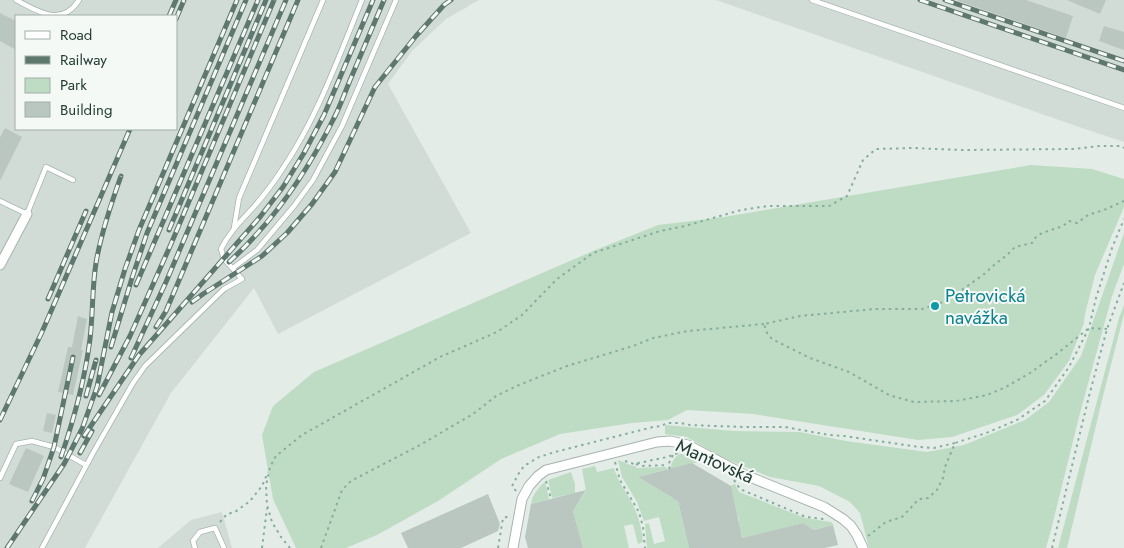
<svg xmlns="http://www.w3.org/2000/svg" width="1124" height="548" font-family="Jost,sans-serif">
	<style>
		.built { fill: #d2dcd6; fill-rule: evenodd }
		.green { fill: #bedcc3 }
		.building { fill: #b9c7c0 }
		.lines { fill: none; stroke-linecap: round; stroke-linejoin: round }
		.lane-casing { stroke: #a7b4ae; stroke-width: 6 }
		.street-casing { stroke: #a7b4ae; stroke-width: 11 }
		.path { stroke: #86ae9e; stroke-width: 2; stroke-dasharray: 2.5 4; stroke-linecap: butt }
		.lane { stroke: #fff; stroke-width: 4.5 }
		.street { stroke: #fff; stroke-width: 9 }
		.rail-casing { stroke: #5f786f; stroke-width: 5 }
		.rail { stroke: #f4f9f6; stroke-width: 3; stroke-dasharray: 9; stroke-linecap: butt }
		.culture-dot { fill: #0f9aa8; stroke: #f4f9f6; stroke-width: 2 }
		.labels { text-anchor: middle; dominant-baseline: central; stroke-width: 4; stroke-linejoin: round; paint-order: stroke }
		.culture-label { font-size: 19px; fill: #0d838f; stroke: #f4f9f6; text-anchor: start }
		.street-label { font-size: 19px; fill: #243d34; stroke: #f4f9f6 }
	</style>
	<rect width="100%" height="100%" fill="#e4ece8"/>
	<g class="built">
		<path d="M0,0H479L446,19L412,51L388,84L471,233L278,334L254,288L171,393L85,548H0ZM16,16H176V129H16Z"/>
		<polygon points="716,0 1124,0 1124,142 1082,128"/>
		<polygon points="222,512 232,548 158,548 191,520"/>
	</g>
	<g class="green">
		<polygon points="1031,165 1092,169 1124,179 1124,207 1095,275 1085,314 1084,323 1069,361 1044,395 1017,415 952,437 918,440 753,414 687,410 668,420 632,423 560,434 501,459 438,501 377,535 346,548 296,548 273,499 262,435 273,406 314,372 593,251 658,225 724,217"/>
		<polygon points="1124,233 1124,264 1112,296 1080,413 1051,530 1046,548 869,548 860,513 850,502 819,486 770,477 721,457 687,437 665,434 665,425 734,431 800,432 846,441 927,452 964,445 1025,420 1049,402 1081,356"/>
		<polygon points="1124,305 1124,314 1102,400 1067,548 1058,548 1119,318"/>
		<path d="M681,453L698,462L671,469C670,462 676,456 681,453Z"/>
		<polygon points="618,460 633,466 636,466 636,468 665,467 668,469 638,477 673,498 677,497 689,548 647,548 645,524 649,523 654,544 665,541 659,517 644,521 637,502 622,477"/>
		<path d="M595,466L597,472L614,468C618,483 628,494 634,507C639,518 642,530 643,542L638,544L633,524L624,526L629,548H583L573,511L586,491L582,469Z"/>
		<polygon points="571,472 575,484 575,493 552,498 548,480"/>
		<path d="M545,482L549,499L531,504C532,495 538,488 545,482Z"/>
		<polygon points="735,484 739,492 805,518 831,522 833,524 833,525 814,530 803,523 742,538 738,521 739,521 739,519 738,518 733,496 730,486"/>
	</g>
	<g class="building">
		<polygon points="958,0 1026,0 1073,16 1066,38 958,1"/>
		<polygon points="1067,0 1106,0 1100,14"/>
		<polygon points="0,13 16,21 16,50 0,41"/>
		<polygon points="1104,26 1124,32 1124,50 1099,41"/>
		<polygon points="5,128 22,137 0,181 0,137"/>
		<polygon points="78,316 87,319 81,350 83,350 73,395 58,392 68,347 72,347"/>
		<polygon points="47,413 56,415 52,433 43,431"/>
		<polygon points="26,448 44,456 28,492 9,484"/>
		<polygon points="692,463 731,486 742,538 803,523 814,530 833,525 838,545 825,548 689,548 678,501 638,477"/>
		<polygon points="586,490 573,511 583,548 528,548 525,537 531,504"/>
		<polygon points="488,494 500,524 498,531 461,548 408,548 401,533"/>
	</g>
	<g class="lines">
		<defs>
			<g id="lane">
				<path d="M16,0C38,11 61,28 79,0"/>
				<polyline points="812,0 1124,108"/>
				<polyline points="0,201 27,214 46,167 73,180"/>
				<polyline points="234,228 239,198 323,0"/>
				<polyline points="233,268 257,250 294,206 313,180 342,126 396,0"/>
				<polyline points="0,478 16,444 32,441 54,447 86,465"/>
				<path d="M42,548L93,453L133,383L145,366L224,289L242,279L224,259L221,249C231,228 249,214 263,196C270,187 277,178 283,168C317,118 339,56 362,0"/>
				<polyline points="195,548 193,541 200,532 215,528 224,548"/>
			</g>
			<g id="street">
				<polyline points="0,265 27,214"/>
				<polyline points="513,548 522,499 529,486 538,476 546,470 657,442 670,441 688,445 745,475 824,507 843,519 851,526 857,535 863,548"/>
			</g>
		</defs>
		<use href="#lane" class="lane-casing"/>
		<use href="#street" class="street-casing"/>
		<g class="path">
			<polyline points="1107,329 1089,328 1058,353 1030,373 1006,387 987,395 956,401 914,402 889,395 849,372 810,358 772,339 767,333 764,324 800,316 875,309 922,309 946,301 983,275 994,265 1007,255 1015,247 1032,243 1036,237 1042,233 1063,226 1069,221 1077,223 1088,215 1104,210 1124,201"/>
			<polyline points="625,461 634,464 667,457 678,453"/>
			<polyline points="615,462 620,480 639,512 643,527 645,548"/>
			<polyline points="636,464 641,466 668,465"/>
			<polyline points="670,469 668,465 673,455"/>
			<polyline points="734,480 740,489 806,517 824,519"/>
			<polyline points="546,481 551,499"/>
			<polyline points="516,491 512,486 519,473 524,466 539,457 555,452 653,427 662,426 666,423 680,423 690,425 744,427 785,427 829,435 844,436 919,447 934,448 955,443"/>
			<polyline points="220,522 227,514 235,512 250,501 262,486 268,472"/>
			<polyline points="868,536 886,522 902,517 919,499 928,498 937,490 943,478 945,467 955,443 986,433 1017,420 1045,401 1069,367 1089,328 1096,298 1112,248 1124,219"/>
			<polyline points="262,548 267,508"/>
			<polyline points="290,548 281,537 272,522 267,505 266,486 270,467 276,456 302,435 440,357 497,332 522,315 557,279 593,253 660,231 685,226 741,210 768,206 829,206 847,196 863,160 876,149 913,148 961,150 1073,149 1100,146 1121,146 1124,148"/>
			<polyline points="321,548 342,490 351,481 420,445 473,414 496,396 519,385 539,377 567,366 633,346 653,338 688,331 764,324"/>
			<polyline points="498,548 503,518 510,516"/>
			<polyline points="1052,548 1089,396 1107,329 1124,283"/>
		</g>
		<use href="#lane" class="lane"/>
		<use href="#street" class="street"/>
		<defs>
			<g id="rail">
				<polyline points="920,0 1124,70"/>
				<polyline points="945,0 1124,61"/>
				<polyline points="169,16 176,0"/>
				<polyline points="176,19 184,0"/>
				<polyline points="169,230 266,0"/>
				<path d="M229,262C272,223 307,172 333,120C340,107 345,92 351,78C362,52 373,26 384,0"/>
				<polyline points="136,285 258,0"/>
				<polyline points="48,299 86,211"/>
				<polyline points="192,302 203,294 262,256 287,233 312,204 335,172 375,87 416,36 444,5 451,0"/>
				<polyline points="156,327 166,311 298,0"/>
				<polyline points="111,347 132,278 147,233 246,0"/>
				<polyline points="131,358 166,282 286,0"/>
				<polyline points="99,395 130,336 171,244 274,0"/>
				<polyline points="86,396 96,360"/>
				<polyline points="0,420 42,332 130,129"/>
				<polyline points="84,436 139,355 260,217 283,187 304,153 324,115 373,0"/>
				<polyline points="80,453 92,431"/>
				<path d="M61,457C74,419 85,379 90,339C93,314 92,288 96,263C101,233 111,204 121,176"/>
				<polyline points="32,501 43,479 54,447 73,357"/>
				<polyline points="7,548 64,464 82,429 97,387 112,312 125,269 139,230 237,0"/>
			</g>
		</defs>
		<use href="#rail" class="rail-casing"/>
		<use href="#rail" class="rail"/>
	</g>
	<circle class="culture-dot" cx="935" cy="306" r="5"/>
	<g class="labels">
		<g class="culture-label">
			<text x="945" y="295">Petrovická<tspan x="945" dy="22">navážka</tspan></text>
		</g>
		<g class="street-label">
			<text transform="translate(715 461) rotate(24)">Mantovská</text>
		</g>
	</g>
	<rect x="15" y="15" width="162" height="115" fill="#f4f9f6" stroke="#a1aea8"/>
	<rect x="25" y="31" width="25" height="8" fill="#ffffff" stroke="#a1aea8"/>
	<text x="60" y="40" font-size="15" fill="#243d34">Road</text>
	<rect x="25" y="56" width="25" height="8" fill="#5f786f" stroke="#a1aea8"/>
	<text x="60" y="65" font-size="15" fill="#243d34">Railway</text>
	<rect x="25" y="78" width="25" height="15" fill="#bedcc3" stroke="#a1aea8"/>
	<text x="60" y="90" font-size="15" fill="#243d34">Park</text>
	<rect x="25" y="102" width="25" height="15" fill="#b9c7c0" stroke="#a1aea8"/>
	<text x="60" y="115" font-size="15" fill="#243d34">Building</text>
</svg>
